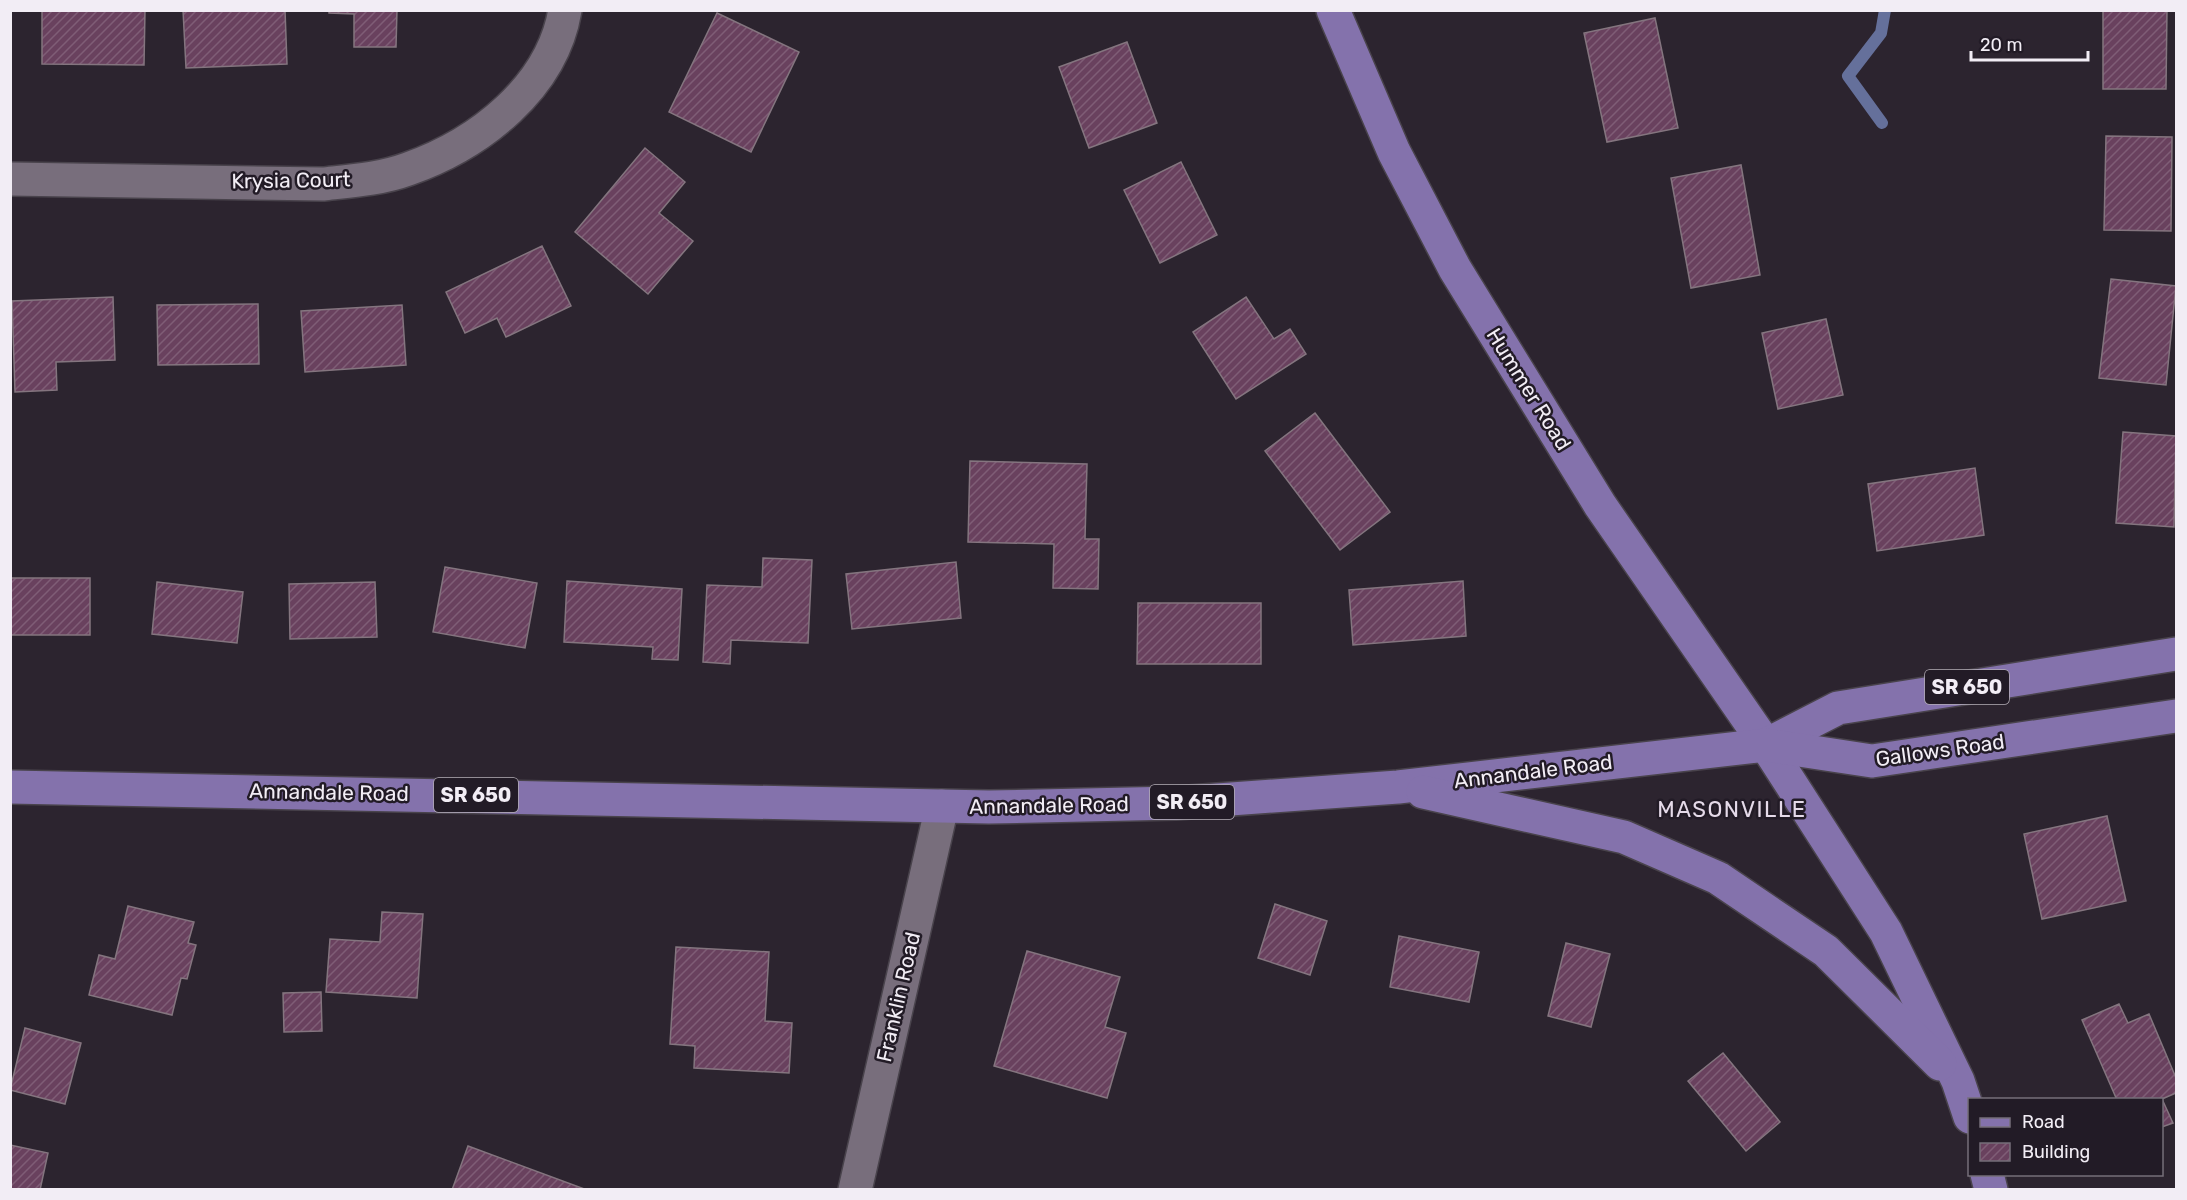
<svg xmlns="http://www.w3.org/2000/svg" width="2187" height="1200" font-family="Rubik,sans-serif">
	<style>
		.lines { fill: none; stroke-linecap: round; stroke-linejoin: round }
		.stream { stroke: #65709b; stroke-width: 12 }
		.building { fill: url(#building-hatch); stroke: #84757f; stroke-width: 1.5 }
		.minor-casing { stroke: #49434c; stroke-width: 36 }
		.major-casing { stroke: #49434c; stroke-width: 36 }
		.minor { stroke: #786e7c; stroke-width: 33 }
		.major { stroke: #8472ac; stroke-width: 33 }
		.labels { text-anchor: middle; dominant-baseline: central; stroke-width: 5; stroke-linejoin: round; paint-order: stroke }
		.shield { fill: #221b26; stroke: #b4aeb7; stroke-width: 1.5 }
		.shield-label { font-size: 20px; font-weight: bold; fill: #f2edf5 }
		.street-label { font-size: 21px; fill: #f2edf5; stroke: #221b26 }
		.neighbourhood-label { font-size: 22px; letter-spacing: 1.5px; fill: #e5dae9; stroke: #221b26 }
	</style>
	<defs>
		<pattern id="building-hatch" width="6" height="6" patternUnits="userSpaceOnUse" patternTransform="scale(1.5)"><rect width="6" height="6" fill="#69415e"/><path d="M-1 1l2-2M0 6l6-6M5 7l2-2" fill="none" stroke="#7f5d76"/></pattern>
	</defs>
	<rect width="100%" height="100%" fill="#2c242f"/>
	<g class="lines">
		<polyline class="stream" points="1882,123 1848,76 1881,33 1885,10"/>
	</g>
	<g class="building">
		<polygon points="42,10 145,10 144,65 42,64"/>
		<polygon points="183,10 285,10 287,64 186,68"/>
		<polygon points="329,10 397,10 396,47 354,47 354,14 329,13"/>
		<polygon points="2103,10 2167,10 2166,89 2103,89"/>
		<polygon points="717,13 799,52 751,152 669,112"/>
		<polygon points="1655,18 1678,128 1607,142 1584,33"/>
		<polygon points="1127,42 1157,123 1089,148 1059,67"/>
		<polygon points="2106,136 2172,137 2171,231 2104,230"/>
		<polygon points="645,148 685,182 659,213 693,241 648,294 575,232"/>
		<polygon points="1181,162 1217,235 1160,263 1124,190"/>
		<polygon points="1741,165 1760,275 1691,288 1671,178"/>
		<polygon points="542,246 571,306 506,337 497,318 465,333 446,292"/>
		<polygon points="2111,279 2176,286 2166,385 2099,378"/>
		<polygon points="113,297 115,360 56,362 57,390 15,392 12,301"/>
		<polygon points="1246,297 1274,339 1290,329 1306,354 1236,399 1193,332"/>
		<polygon points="258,304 259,364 158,365 157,305"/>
		<polygon points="402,305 406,365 305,372 301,311"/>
		<polygon points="1826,319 1843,395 1778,409 1762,333"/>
		<polygon points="1315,413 1390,512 1340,550 1265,451"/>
		<polygon points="2123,432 2176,436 2174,527 2116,523"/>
		<polygon points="970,461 1087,464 1085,539 1099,539 1098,589 1053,588 1054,544 968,542"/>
		<polygon points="1975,468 1984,535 1877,551 1868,484"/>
		<polygon points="763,558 812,560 808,643 731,640 730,664 703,662 707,585 762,587"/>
		<polygon points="956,562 961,618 852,629 846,574"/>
		<polygon points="445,567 537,583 525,648 433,632"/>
		<rect x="10" y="578" width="80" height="57"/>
		<polygon points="567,581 682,589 678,660 652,659 653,647 564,642"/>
		<polygon points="1463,581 1466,636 1353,645 1349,590"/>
		<polygon points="157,582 243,592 237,643 152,634"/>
		<polygon points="375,582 377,637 290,639 289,584"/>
		<polygon points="1138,603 1261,603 1261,664 1137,664"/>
		<polygon points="2107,816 2126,901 2042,919 2024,834"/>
		<polygon points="1275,904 1327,921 1310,975 1258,958"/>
		<polygon points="128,906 194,922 188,943 196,945 187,979 181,978 172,1015 89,995 99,955 115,959"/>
		<polygon points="382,912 423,914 417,998 326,992 330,939 380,942"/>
		<polygon points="1399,936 1479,952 1469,1002 1390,987"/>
		<polygon points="1566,943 1610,954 1591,1027 1548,1016"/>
		<polygon points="676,947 769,952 765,1021 792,1023 789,1073 694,1068 695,1046 670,1044"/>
		<polygon points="1027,951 1120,977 1105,1027 1126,1033 1107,1098 994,1066"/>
		<polygon points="321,992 322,1031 284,1032 283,993"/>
		<polygon points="2119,1004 2128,1023 2149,1014 2176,1078 2176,1093 2162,1099 2173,1123 2162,1127 2162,1100 2117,1100 2082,1020"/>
		<polygon points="25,1028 81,1043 65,1104 10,1090"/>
		<polygon points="1723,1053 1780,1122 1746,1151 1688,1081"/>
		<polygon points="10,1145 48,1153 40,1190 10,1190"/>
		<polygon points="468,1146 587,1190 452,1190"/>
	</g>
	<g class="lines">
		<defs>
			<g id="minor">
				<path d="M10,179L323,184C351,181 381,179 408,169C479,144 552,88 565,10"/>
				<polyline points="855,1190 942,806"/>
			</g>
			<g id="major">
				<polyline points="1333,10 1394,152 1455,269 1600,505 1766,745 1886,932 1958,1081 1970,1117"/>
				<polyline points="1766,745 1838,708 2176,654"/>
				<polyline points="10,787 989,807 1176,803 1398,787 1766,745 1872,761 2176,716"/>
				<polyline points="1423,792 1624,837 1718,878 1826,951 1940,1064"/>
				<polyline points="1987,1174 1991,1190"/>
			</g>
		</defs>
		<use href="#minor" class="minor-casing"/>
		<use href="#major" class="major-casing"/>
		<use href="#minor" class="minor"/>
		<use href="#major" class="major"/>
	</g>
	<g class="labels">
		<g class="shield">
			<rect x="1925" y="670" width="84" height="34" rx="4.5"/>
			<rect x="434" y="778" width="84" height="34" rx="4.5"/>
			<rect x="1150" y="785" width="84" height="34" rx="4.5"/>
		</g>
		<g class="shield-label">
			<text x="1967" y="687">SR 650</text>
			<text x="476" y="795">SR 650</text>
			<text x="1192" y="802">SR 650</text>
		</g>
		<g class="street-label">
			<text transform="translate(291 180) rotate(-1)">Krysia Court</text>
			<text transform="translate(1529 389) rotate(58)">Hummer Road</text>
			<text transform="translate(1940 750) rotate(-8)">Gallows Road</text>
			<text transform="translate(1533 771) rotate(-7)">Annandale Road</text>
			<text transform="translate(329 792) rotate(1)">Annandale Road</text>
			<text transform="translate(1049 805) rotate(-1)">Annandale Road</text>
			<text transform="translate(898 997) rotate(-77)">Franklin Road</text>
		</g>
		<g class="neighbourhood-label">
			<text x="1732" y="809">MASONVILLE</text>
		</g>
	</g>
	<rect width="2187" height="1200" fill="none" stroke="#f2edf5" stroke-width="24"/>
	<rect x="1968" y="1098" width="195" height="78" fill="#221b26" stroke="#756f79" stroke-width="1.5"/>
	<rect x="1980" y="1118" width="30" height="9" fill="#8472ac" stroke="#756f79" stroke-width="1.5"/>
	<text x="2022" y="1128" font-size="18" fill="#f2edf5">Road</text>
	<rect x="1980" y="1143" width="30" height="18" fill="url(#building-hatch)" stroke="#756f79" stroke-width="1.5"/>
	<text x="2022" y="1158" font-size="18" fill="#f2edf5">Building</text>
	<path d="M1971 51v9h117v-9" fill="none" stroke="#f2edf5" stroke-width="3"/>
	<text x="1980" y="51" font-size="18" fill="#f2edf5" stroke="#221b26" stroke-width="4.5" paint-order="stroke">20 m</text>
</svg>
